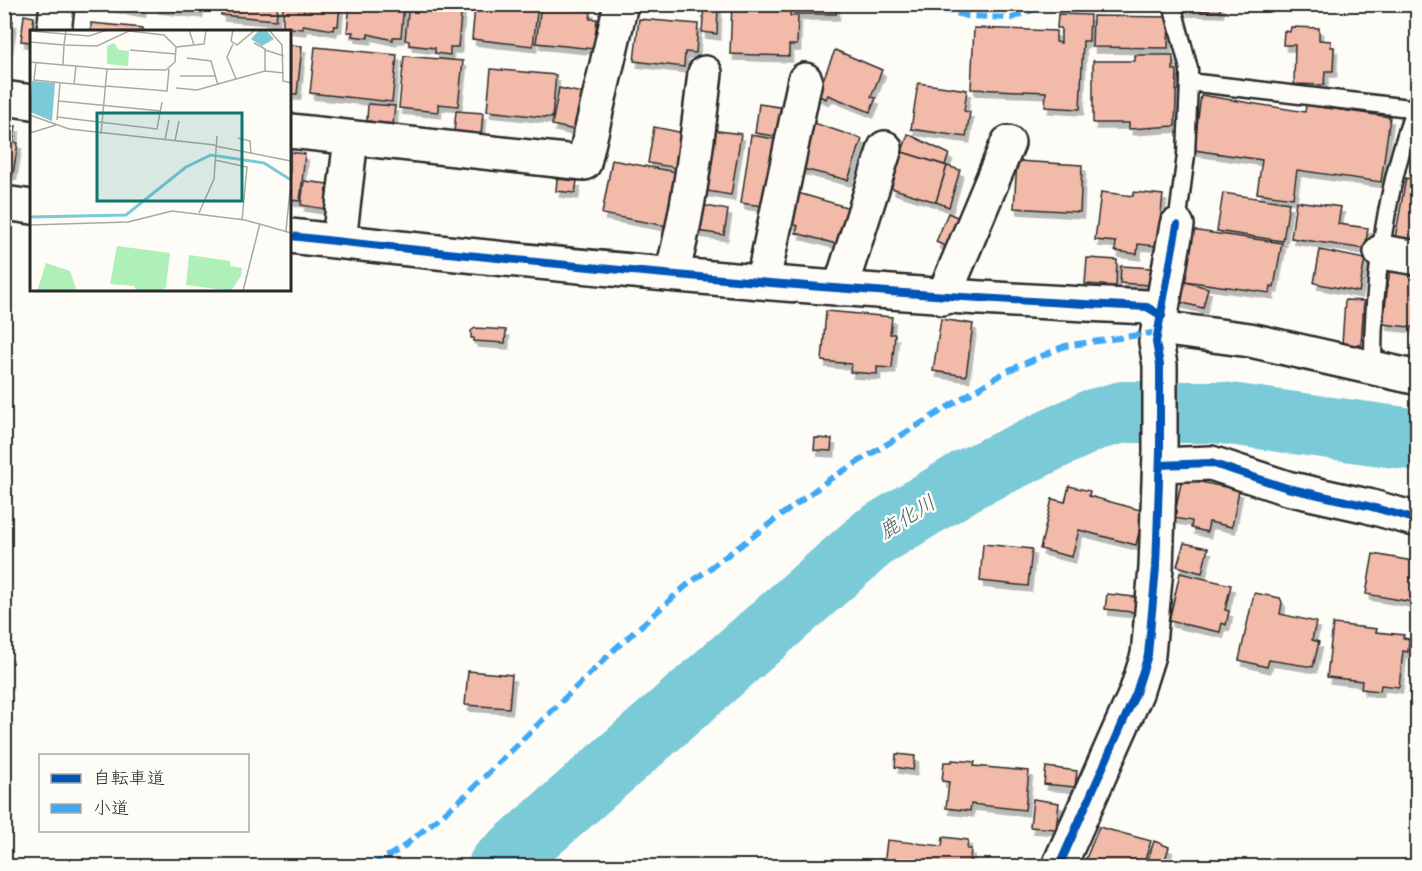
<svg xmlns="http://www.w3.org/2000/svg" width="1422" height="871" font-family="'Comic Neue','Klee One',sans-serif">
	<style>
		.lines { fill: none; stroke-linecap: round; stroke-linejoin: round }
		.river { stroke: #7acad7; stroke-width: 62 }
		.building { fill: #f2baa8; stroke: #2b2b2b; stroke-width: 1.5; filter: url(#shadow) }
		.service-casing { stroke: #2b2b2b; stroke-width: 21 }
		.minor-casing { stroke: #2b2b2b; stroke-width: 38 }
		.service { stroke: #fdfcf7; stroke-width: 16 }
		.minor { stroke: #fdfcf7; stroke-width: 33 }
		.quiet { stroke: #3fa9f5; stroke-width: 6; stroke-dasharray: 12 6; stroke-linecap: butt }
		.cycleway-casing { stroke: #fdfcf7; stroke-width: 11 }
		.cycleway { stroke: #0057b8; stroke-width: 8 }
		.labels { text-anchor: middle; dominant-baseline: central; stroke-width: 5; stroke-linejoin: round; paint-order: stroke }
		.water-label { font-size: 21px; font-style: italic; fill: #435b5f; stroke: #fdfcf7 }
		.inset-river { fill: none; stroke: #7acad7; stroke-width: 3 }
		.inset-road { fill: none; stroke: #a9a8a5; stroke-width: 1.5 }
		.view { fill: #0f766e; fill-opacity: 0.15; stroke: #0f766e; stroke-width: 3 }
		.inset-edge { fill: none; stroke: #2b2b2b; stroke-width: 3 }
	</style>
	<defs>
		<filter id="shadow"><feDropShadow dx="3.5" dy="6" stdDeviation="0" flood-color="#0004"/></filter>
	</defs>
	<rect width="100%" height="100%" fill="#fdfcf7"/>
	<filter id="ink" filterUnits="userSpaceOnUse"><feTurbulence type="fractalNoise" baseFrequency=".0167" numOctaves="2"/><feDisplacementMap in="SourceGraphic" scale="12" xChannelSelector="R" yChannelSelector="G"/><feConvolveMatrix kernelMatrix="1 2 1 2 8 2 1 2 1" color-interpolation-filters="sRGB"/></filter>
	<g filter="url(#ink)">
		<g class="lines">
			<polyline class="river" points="499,866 874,537 969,479 1093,420 1123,412 1215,412 1418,440"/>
		</g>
		<g class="building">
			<polygon points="98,4 142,4 142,11"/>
			<polygon points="155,4 200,4 199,12 155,7"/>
			<polygon points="222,4 278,4 276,20 221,15"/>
			<polygon points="283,4 340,4 338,26 334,26 333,30 303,25 303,29 283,27"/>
			<polygon points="350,4 404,4 401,37 393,37 393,40 368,34 368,38 352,36 353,32 347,32"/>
			<polygon points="409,4 462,4 458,47 450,47 450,55 435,53 435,48 409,45 409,41 405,40"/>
			<polygon points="486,4 538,4 533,46 472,39 475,7 485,8"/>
			<polygon points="704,4 718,4 717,34 702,32"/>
			<polygon points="732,4 791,4 790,16 798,16 797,45 789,45 789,56 730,54"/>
			<rect x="795" y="4" width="41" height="10"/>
			<polygon points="1184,4 1220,4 1220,11 1184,10"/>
			<polygon points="541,6 591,11 590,19 597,19 594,49 536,43"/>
			<polygon points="1058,14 1090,15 1089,41 1083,41 1080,109 1045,107 1046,92 971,89 974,28 1056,31 1056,42 1061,43 1061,28 1057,28"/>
			<polygon points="24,15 34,17 30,42 21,41"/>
			<polygon points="1093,16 1169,17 1168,48 1092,47"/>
			<polygon points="639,19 698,24 696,53 685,52 684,67 634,61"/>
			<polygon points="4,20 13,21 7,58 4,58"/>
			<polygon points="91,23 143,28 143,32 91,32"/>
			<polygon points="1291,27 1319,28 1319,40 1331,41 1331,47 1334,47 1333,71 1325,71 1324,85 1294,84 1295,45 1283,45 1284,31 1290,32"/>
			<polygon points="290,45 302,46 297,94 290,94"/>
			<polygon points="315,47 397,55 392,102 310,93"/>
			<polygon points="835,50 882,70 871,97 876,98 870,112 828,95 826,99 817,95"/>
			<polygon points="1135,55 1173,55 1173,70 1177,70 1175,126 1129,129 1129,123 1093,123 1093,61 1135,61"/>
			<polygon points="404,56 463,61 458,106 438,104 438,112 399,108"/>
			<polygon points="491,69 556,75 552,118 487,111"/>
			<polygon points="918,83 967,90 964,111 970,112 966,137 911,129"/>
			<polygon points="559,88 582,93 575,130 552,125"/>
			<polygon points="1201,95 1305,112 1306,105 1390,117 1381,182 1297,170 1293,198 1257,193 1262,160 1194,150"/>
			<polygon points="368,104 395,106 393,124 367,121"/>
			<polygon points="759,104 786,108 781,137 755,133"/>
			<polygon points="456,111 483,113 481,135 454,133"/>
			<polygon points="814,123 862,139 848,180 799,168"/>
			<polygon points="4,125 16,126 13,142 18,143 13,174 4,172"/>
			<polygon points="654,127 684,133 678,168 648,163"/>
			<polygon points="711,130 741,134 731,195 701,190"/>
			<polygon points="908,134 949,154 945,165 902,152"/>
			<polygon points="751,135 780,140 770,207 741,203"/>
			<polygon points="290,152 305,154 300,201 290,200"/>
			<polygon points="902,152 947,166 936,202 891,188"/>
			<polygon points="612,160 676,172 667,226 602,214"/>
			<polygon points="1017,161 1082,165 1080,212 1014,208"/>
			<polygon points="947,166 960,170 949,207 936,202"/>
			<polygon points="1406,178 1418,180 1418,247 1394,243"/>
			<polygon points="557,179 577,181 575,193 556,191"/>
			<polygon points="304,181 328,184 325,209 301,205"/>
			<polygon points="1101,192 1133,196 1134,192 1163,195 1157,246 1138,244 1137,254 1115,251 1116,242 1095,240"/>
			<polygon points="798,193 850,208 840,245 796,233 798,226 789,223"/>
			<polygon points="1223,193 1289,203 1283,241 1217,231"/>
			<polygon points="1296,201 1341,207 1338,224 1368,228 1365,249 1291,238"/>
			<polygon points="701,205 728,210 724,235 697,231"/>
			<polygon points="948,213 964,220 952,249 936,242"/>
			<polygon points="1191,230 1282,243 1274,287 1271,286 1270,293 1185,281"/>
			<polygon points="1320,250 1365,259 1359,292 1314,283"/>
			<polygon points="1087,258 1117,260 1116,286 1085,284"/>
			<polygon points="1121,266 1151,268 1150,285 1120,283"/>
			<polygon points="1390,268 1418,271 1418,328 1383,324"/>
			<polygon points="1185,282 1208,288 1203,308 1179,302"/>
			<polygon points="1345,300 1364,301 1361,345 1342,344"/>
			<polygon points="826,311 892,317 890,334 895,334 892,368 877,367 877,374 850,372 851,364 822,361"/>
			<polygon points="941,319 973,324 966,376 933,371"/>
			<polygon points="475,328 506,330 505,343 474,341 474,338 471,338 471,331"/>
			<polygon points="815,438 832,439 831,451 814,450"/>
			<polygon points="1182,478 1239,490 1232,527 1209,522 1207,532 1191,528 1192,521 1174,518"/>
			<polygon points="1069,486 1090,491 1089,496 1144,511 1136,545 1079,530 1072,557 1040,549 1052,499 1065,502"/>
			<polygon points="1184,543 1208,548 1202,573 1177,566"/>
			<polygon points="983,544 1032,549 1028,586 980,581"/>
			<polygon points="1373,554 1418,562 1418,603 1366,594"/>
			<polygon points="1180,573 1231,585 1225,610 1229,611 1226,625 1222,623 1220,632 1169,621"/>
			<polygon points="1254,593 1280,598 1282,602 1280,614 1316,622 1312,640 1319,642 1313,667 1269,660 1267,667 1239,660"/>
			<polygon points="1107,594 1143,598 1141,613 1105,609"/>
			<polygon points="1333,624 1377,629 1376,632 1404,635 1403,638 1409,639 1408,652 1403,651 1399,687 1381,685 1380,691 1361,689 1362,681 1327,677"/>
			<polygon points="468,671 512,675 509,708 465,705"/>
			<polygon points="896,754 915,756 913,770 895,767"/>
			<polygon points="952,760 975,762 974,766 1029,771 1025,810 971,804 970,811 946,808 949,782 942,781 944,762 952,762"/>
			<polygon points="1046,767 1077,771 1075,787 1044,784"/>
			<polygon points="1033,799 1059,803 1056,829 1030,827"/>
			<polygon points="1099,827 1151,841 1143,866 1083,866"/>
			<polygon points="943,837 968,840 967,849 971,849 969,866 884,866 887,840 942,846"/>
			<polygon points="1154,841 1169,847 1163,866 1146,866"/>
		</g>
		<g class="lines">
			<defs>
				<g id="service">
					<polyline points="1172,4 1189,69 1189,82"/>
					<polyline points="1177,225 1186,155 1189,82 1418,109"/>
					<path d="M1373,368C1372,282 1387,181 1418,100"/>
				</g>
				<g id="minor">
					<polyline points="54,32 57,4"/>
					<polyline points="4,98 32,102"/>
					<polyline points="290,131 584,163 621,4"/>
					<polyline points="4,203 32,207"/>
					<path d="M290,236C574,268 860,294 1147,307L1162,316"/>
					<polyline points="339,241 351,138"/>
					<polyline points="1381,252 1418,258"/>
					<path d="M672,273C690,208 697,140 705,73"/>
					<polyline points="763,281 805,80"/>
					<polyline points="840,289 885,148"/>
					<polyline points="943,298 1008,143"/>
					<polyline points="1159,328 1250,340 1418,378"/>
					<polyline points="1160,465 1211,463 1287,488 1368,506 1418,520"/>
					<polyline points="1059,866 1136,693 1148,655 1156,568 1160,452 1160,365 1156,342 1177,225"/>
				</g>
			</defs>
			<use href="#service" class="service-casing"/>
			<use href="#minor" class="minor-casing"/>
			<use href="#service" class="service"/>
			<use href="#minor" class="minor"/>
			<g class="quiet">
				<polyline points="922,4 967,16 1012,18 1045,5 1172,6"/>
				<polyline points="371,866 402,848 466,795 616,648 686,586 830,479 1005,372 1065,346 1158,332"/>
			</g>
			<defs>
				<g id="cycleway">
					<path d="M290,236C574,268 860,294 1147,307L1162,316"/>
					<polyline points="1160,465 1211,463 1287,488 1368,506 1418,520"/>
					<polyline points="1059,866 1136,693 1148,655 1156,568 1160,452 1160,365 1156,342 1177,225"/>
				</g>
			</defs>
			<use href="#cycleway" class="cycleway-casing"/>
			<use href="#cycleway" class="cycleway"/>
		</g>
	</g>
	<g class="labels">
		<g class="water-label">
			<text transform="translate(907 517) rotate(-32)">鹿化川</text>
		</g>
	</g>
	<g transform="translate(30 30)">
		<rect width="261" height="261" fill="#fdfcf7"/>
		<path d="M84,13L89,20L99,21L98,36L77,34V16ZM87,216L140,223L136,257L132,261L106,260L104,256L80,254ZM159,225L200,231V236L212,238L211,246L201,261L156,255ZM16,233L40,241L47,261H7Z" fill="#aff0b8"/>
		<path d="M229,0H236L244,9L232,16L221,9ZM2,51L25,53L22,91L0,82Z" fill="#7acad7"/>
		<path class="inset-river" d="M0,187L96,185L156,137L181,125L234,133L261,150"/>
		<path class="inset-road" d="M36,0L34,15L67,16L99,1L134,5L146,17L145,32L136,40L77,39M203,0L201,11L207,15L225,0M239,0L252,15L253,51L261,53M0,1L59,6L77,0M0,12L34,15L33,35L46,36M224,13L235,19V41M164,15L174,14L176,0M146,17L164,15L159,0M100,20L146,24M235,20L254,26M157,28L181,31L188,55M0,32L33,35M6,32L4,50L33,53L44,54L46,36L77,39L71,104M150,46H186M206,49L235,41L254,43M44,54L76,57M76,56L137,61L139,39M146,58L167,60L206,49L197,27L203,14M29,71L131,81M0,85L39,99L185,115M27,87L127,99L132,72M27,90L30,52M0,103L26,95M208,108L220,111L221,124M135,110L139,90M145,111L149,91M185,116L261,131M185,130L217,137L212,190M169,183L184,149L187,106M0,195L98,192L142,181L215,190L261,203M256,201L260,160M213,261L230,193"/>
		<path class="view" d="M67,83H212V171H67Z"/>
		<rect width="261" height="261" class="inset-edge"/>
	</g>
	<rect width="1422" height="871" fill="none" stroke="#fdfcf7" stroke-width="24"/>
	<rect x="12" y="12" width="1398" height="847" fill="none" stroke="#2b2b2b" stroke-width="2" filter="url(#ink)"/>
	<rect x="39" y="754" width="210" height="78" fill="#fdfcf7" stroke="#a9a8a5" stroke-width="1.5"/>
	<rect x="51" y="774" width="30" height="9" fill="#0057b8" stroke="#a9a8a5" stroke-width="1.5"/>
	<text x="93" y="784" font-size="18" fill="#2b2b2b">自転車道</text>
	<rect x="51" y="804" width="30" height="9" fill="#3fa9f5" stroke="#a9a8a5" stroke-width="1.5"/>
	<text x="93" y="814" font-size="18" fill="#2b2b2b">小道</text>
</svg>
